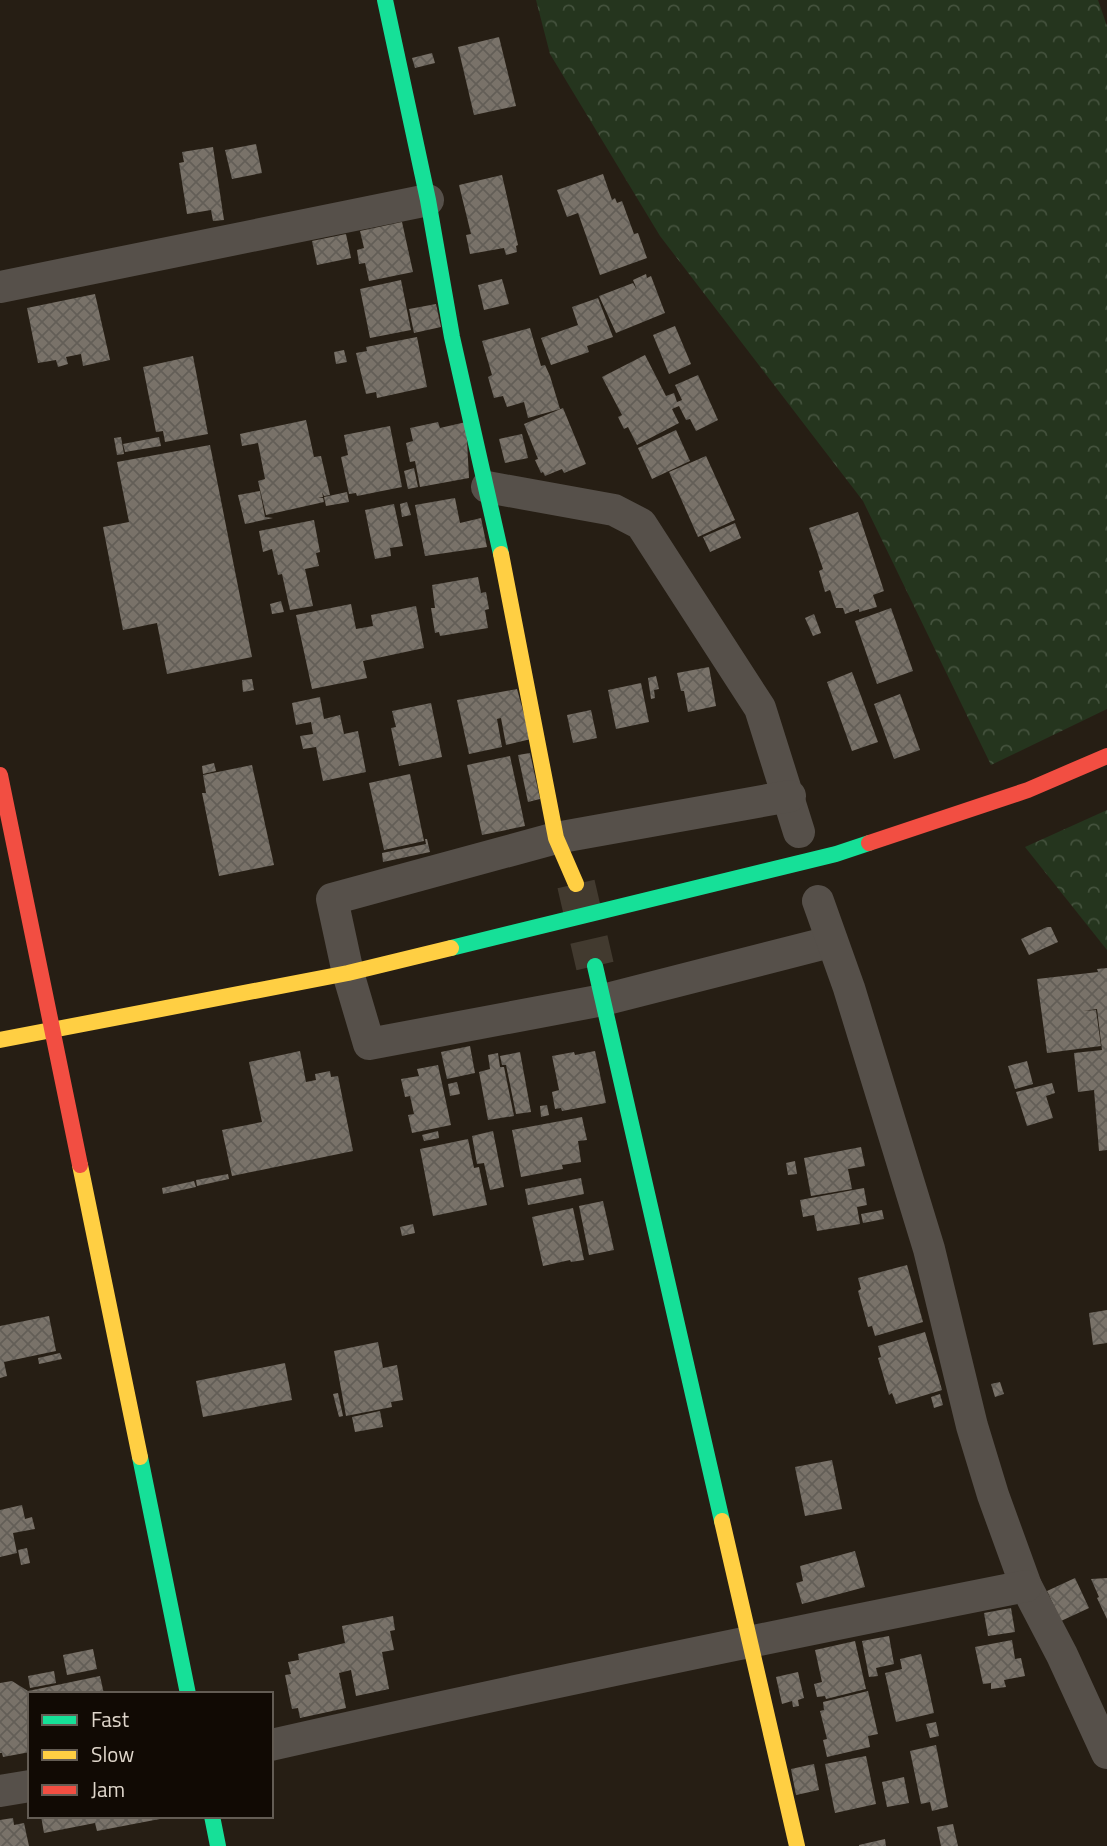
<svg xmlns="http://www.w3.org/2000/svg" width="1107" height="1846" font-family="'Titillium Web',sans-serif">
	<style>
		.forest { fill: url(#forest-crowns) }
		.building { fill: url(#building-cross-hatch) }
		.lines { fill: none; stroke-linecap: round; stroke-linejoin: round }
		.secondary-tunnel { stroke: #423a2f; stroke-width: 38; stroke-dasharray: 38 19; stroke-linecap: butt }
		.street { stroke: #56504a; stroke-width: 32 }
		.fast { stroke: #16e098; stroke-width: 16 }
		.slow { stroke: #ffcf43; stroke-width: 16 }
		.jam { stroke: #f24e42; stroke-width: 16 }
	</style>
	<defs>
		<pattern id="forest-crowns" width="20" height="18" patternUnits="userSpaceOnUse" patternTransform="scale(1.75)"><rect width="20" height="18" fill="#25351e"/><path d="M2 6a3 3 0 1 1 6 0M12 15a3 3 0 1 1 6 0" fill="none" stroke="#44523d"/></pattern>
		<pattern id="building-cross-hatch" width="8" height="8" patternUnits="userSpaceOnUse" patternTransform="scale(1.75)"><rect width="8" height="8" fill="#797269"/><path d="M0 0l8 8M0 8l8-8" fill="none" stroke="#635e57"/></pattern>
	</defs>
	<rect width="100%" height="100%" fill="#261e14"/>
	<g class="forest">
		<polygon points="536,0 1098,0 1107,26 1107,709 991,765 863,501 660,236 550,54"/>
		<polygon points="1107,810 1107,950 1025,847"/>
	</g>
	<g class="building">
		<polygon points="499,37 516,106 474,115 458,47"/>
		<polygon points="432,53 435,63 415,68 412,58"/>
		<polygon points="256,144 262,173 232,179 225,150"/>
		<polygon points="213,147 224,220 213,221 211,210 187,214 179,163 184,162 182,152"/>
		<polygon points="603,174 612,200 615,198 617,203 622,201 634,234 638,233 647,258 600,275 578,213 567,217 557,190"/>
		<polygon points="502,175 518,245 516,246 517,252 506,255 504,248 470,254 466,235 471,234 459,185"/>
		<polygon points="402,222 413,272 369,281 365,263 359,264 357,250 364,248 360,231"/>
		<polygon points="346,234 351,258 317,265 312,241"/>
		<polygon points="646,274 647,278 651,276 665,313 616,333 599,296 633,283 637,290 633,280"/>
		<polygon points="502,279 509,304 484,310 478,285"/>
		<polygon points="401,280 411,330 370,338 360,289"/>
		<polygon points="95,294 110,360 83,366 81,354 66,357 68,364 58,367 56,360 38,363 27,308"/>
		<polygon points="598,298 613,337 587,346 589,352 551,365 541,338 578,325 572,307"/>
		<polygon points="436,304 441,327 414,333 409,309"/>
		<polygon points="675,326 691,364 669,374 653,335"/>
		<polygon points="530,328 541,366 545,365 550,376 560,409 528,418 524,402 507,407 503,396 494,398 488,377 492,375 482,341"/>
		<polygon points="417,337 427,387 377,398 376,392 366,394 356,353 367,351 366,347"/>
		<polygon points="344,350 347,362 336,364 334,352"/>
		<polygon points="645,355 666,396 674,393 677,402 682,400 675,385 698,375 718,420 696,431 690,419 686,420 679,406 672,409 679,423 637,445 628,427 624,429 618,417 622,415 602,377"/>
		<polygon points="193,356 208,434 165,442 163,431 156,432 143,367"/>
		<polygon points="563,408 586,464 564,473 562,469 545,476 543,472 541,473 535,460 538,459 524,424"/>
		<polygon points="306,420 314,457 321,456 330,495 324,496 322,492 323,497 318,498 323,498 324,502 266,515 258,481 265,479 258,443 242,446 240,434"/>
		<polygon points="438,422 440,428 466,422 469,478 420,487 415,461 410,462 406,443 413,441 410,428"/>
		<polygon points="390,426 402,487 357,496 356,493 349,494 341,457 348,455 344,435"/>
		<polygon points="676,430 690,461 652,479 638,448"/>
		<polygon points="522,434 528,458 505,463 499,439"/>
		<polygon points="121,437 124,454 117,455 114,438"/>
		<polygon points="159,437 161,446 125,452 123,444"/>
		<polygon points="210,445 252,657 167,674 157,623 123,630 103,527 129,522 117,462"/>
		<polygon points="706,456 735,520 698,537 669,472"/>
		<polygon points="414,468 418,487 408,489 404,471"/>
		<polygon points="260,491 265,517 273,518 245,524 238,495"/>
		<polygon points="347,492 349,502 326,506 324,497"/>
		<polygon points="455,498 460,523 481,518 487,547 425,556 415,505"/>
		<polygon points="407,502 411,515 402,517 400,504"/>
		<polygon points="394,504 403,546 390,548 391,556 375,559 365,510"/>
		<polygon points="858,512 884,591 873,595 877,607 859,612 859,609 845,614 843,608 836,608 830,590 825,592 819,571 823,569 809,528"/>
		<polygon points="314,520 320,552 316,553 319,566 305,569 313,606 290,610 282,574 278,575 272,549 263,552 259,531"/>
		<polygon points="735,523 741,538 710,552 703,537"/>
		<polygon points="478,577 481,593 486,592 489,609 485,610 488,628 440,636 439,632 435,633 431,608 435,608 432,585"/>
		<polygon points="281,601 284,612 272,614 270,604"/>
		<polygon points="351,604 356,629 373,626 371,615 416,606 424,648 363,661 367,678 312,689 296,615"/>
		<polygon points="891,608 913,671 877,684 855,621"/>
		<polygon points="814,614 821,633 813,636 805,618"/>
		<polygon points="709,667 716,706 688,712 684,691 681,691 677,673"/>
		<polygon points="852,672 878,742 852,751 827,682"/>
		<polygon points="656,676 659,689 654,690 655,698 651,699 648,678"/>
		<polygon points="252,679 254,690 243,692 242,680"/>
		<polygon points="641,683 649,722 616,729 608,690"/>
		<polygon points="517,689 531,739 506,745 501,718 497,719 502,747 469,754 457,700"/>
		<polygon points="900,694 920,750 894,759 874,704"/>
		<polygon points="320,697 324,719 340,715 344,734 358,731 366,772 323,781 316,747 303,749 300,736 313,734 311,722 296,725 292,703"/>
		<polygon points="431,703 442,757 399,766 391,728 396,727 392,711"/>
		<polygon points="591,710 597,738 573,743 567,715"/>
		<polygon points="530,753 540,799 528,802 518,755"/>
		<polygon points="510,756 525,826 482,835 467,765"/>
		<polygon points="214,763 216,771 203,774 202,766"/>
		<polygon points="252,765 274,865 219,876 202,793 206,793 203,775"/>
		<polygon points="410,774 424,841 384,850 369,783"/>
		<polygon points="425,839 427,839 430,852 383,862 382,853 426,844"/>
		<polygon points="1047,927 1051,927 1058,942 1029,955 1021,939"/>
		<polygon points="1107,968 1107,1150 1099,1151 1094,1090 1078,1092 1074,1053 1102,1050 1097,1009 1083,1011 1096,1010 1101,1046 1047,1053 1037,979 1098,972 1097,969"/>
		<polygon points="470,1046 475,1073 447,1079 441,1052"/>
		<polygon points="300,1051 306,1082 316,1080 315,1074 330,1071 331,1077 338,1076 353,1151 232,1176 222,1130 262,1122 249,1062"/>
		<polygon points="595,1051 606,1103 562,1111 561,1108 555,1109 552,1092 559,1090 552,1056 574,1052 575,1055"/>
		<polygon points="520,1052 531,1112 516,1114 506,1065 502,1065 500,1056"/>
		<polygon points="498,1053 500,1067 504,1067 514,1116 488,1120 479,1072 490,1069 488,1055"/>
		<polygon points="1027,1061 1033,1084 1015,1089 1008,1066"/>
		<polygon points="438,1065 451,1125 412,1133 408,1115 414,1114 410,1096 405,1097 401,1079 419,1076 417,1069"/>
		<polygon points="457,1082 460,1094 450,1096 448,1084"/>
		<polygon points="1052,1083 1055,1093 1046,1096 1053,1118 1027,1126 1016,1092"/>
		<polygon points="547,1105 549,1115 541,1117 540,1106"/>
		<polygon points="582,1117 587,1140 578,1141 581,1162 562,1165 563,1169 521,1177 512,1130"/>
		<polygon points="438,1131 439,1138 424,1141 422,1135"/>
		<polygon points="493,1131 504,1187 490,1190 484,1163 477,1164 472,1136"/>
		<polygon points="468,1139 474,1168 479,1167 487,1205 433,1216 420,1149"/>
		<polygon points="861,1147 865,1166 848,1169 852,1189 811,1196 804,1158"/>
		<polygon points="795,1161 797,1174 788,1175 786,1163"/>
		<polygon points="228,1174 229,1179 197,1186 196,1180"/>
		<polygon points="581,1178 584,1194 528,1205 525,1189"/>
		<polygon points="194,1181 196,1187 163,1194 162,1188"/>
		<polygon points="864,1188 867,1205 857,1207 860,1224 817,1231 814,1215 803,1217 800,1200"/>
		<polygon points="603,1201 614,1250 589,1255 579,1206"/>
		<polygon points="573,1208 584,1260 571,1262 570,1260 543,1266 532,1217"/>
		<polygon points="882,1210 884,1219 863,1223 861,1214"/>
		<polygon points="413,1224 415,1233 402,1236 400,1227"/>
		<polygon points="907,1265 923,1322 875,1336 872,1326 868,1327 858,1291 861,1289 858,1278"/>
		<polygon points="1107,1310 1107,1343 1093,1345 1089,1313"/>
		<polygon points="49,1316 56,1351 4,1362 7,1376 0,1378 0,1326"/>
		<polygon points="925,1332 942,1390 896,1404 892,1393 889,1395 878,1358 881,1357 878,1346"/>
		<polygon points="378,1342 383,1368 397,1365 403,1400 391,1402 392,1407 346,1416 334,1351"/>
		<polygon points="60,1353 62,1359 39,1364 38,1358"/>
		<polygon points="285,1363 292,1400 203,1417 196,1381"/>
		<polygon points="1000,1382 1004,1394 995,1397 991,1384"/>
		<polygon points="338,1393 343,1416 339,1417 333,1394"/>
		<polygon points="940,1394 943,1405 934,1408 931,1397"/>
		<polygon points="380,1411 383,1427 355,1432 352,1417"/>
		<polygon points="832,1460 842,1509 805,1516 795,1467"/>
		<polygon points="22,1505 25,1519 32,1517 35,1529 13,1533 17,1553 0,1557 0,1510"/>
		<polygon points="27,1548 30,1563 21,1565 18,1550"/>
		<polygon points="855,1551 865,1587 802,1604 796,1583 803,1581 800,1566"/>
		<polygon points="1075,1578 1089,1608 1061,1621 1047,1591"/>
		<polygon points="1107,1578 1107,1619 1097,1598 1099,1597 1091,1579"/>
		<polygon points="1011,1608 1015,1632 988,1636 984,1613"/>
		<polygon points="393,1616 395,1630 390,1631 394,1650 382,1652 389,1689 356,1696 351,1670 339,1673 346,1708 300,1718 298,1708 292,1709 285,1675 291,1674 288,1662 299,1660 298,1654 345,1643 342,1626"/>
		<polygon points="889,1636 894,1664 876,1668 878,1676 869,1677 862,1641"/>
		<polygon points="1012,1640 1015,1659 1021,1658 1025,1676 1004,1680 1006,1687 991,1689 991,1683 983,1684 975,1647"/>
		<polygon points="855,1641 866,1689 826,1699 825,1696 817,1697 814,1684 822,1682 815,1650"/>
		<polygon points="93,1649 97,1669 67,1675 63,1655"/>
		<polygon points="921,1654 934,1713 896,1722 885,1673 902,1669 900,1659"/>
		<polygon points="54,1671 56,1683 30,1688 28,1676"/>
		<polygon points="798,1672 804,1698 798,1700 799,1706 793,1707 792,1701 782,1704 776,1677"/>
		<polygon points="100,1676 104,1694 30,1694 30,1752 3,1757 2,1753 0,1753 0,1683 12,1681 28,1691"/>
		<polygon points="868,1691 878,1734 868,1736 870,1747 827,1757 823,1740 827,1739 820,1711 824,1710 823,1702"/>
		<polygon points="936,1722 939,1736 930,1738 926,1724"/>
		<polygon points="936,1745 948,1807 932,1811 930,1802 921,1804 910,1751"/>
		<polygon points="866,1756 876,1804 835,1813 825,1764"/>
		<polygon points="814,1764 819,1790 796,1795 791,1769"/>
		<polygon points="904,1777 909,1803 887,1807 882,1782"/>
		<polygon points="41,1816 165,1816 165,1818 97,1831 95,1823 44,1833"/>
		<polygon points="13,1818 14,1825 24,1823 29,1846 0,1846 0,1820"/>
		<polygon points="953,1824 958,1846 941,1846 937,1827"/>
		<polygon points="885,1839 886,1846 859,1846 859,1845"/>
	</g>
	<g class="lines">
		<polyline class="secondary-tunnel" points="576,884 595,966"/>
		<g class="street">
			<polyline points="0,287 428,200"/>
			<polyline points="487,487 614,510 641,524 760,708 799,832"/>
			<polyline points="790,796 556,838 332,899 348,973 369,1044 603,1000 830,942"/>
			<polyline points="818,901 849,988 929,1249 972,1426 993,1495 1026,1586 1062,1655 1107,1753"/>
			<path d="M271,1745C522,1688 774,1636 1026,1586"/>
			<polyline points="0,1791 30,1786"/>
		</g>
		<g class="fast">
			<polyline points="385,0 428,200 452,337 501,554"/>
			<polyline points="451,948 836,854 869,843"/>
			<polyline points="595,966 722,1521"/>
			<polyline points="140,1457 188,1694"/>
			<polyline points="212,1816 218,1846"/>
		</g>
		<g class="slow">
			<polyline points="501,554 556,838 576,884"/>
			<polyline points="0,1040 348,973 451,948"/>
			<polyline points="80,1165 140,1457"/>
			<polyline points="722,1521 797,1846"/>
		</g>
		<g class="jam">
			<polyline points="0,775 80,1165"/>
			<polyline points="869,843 1028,790 1107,756"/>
		</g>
	</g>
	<rect x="28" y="1692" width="245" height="126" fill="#110a04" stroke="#635c54" stroke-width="2"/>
	<rect x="42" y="1715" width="35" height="10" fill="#16e098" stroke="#635c54" stroke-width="2"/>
	<text x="91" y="1727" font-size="21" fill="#dfd6cb">Fast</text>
	<rect x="42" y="1750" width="35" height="10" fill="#ffcf43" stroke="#635c54" stroke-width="2"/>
	<text x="91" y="1762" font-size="21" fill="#dfd6cb">Slow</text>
	<rect x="42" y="1785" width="35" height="10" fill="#f24e42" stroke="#635c54" stroke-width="2"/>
	<text x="91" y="1797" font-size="21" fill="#dfd6cb">Jam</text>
</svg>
